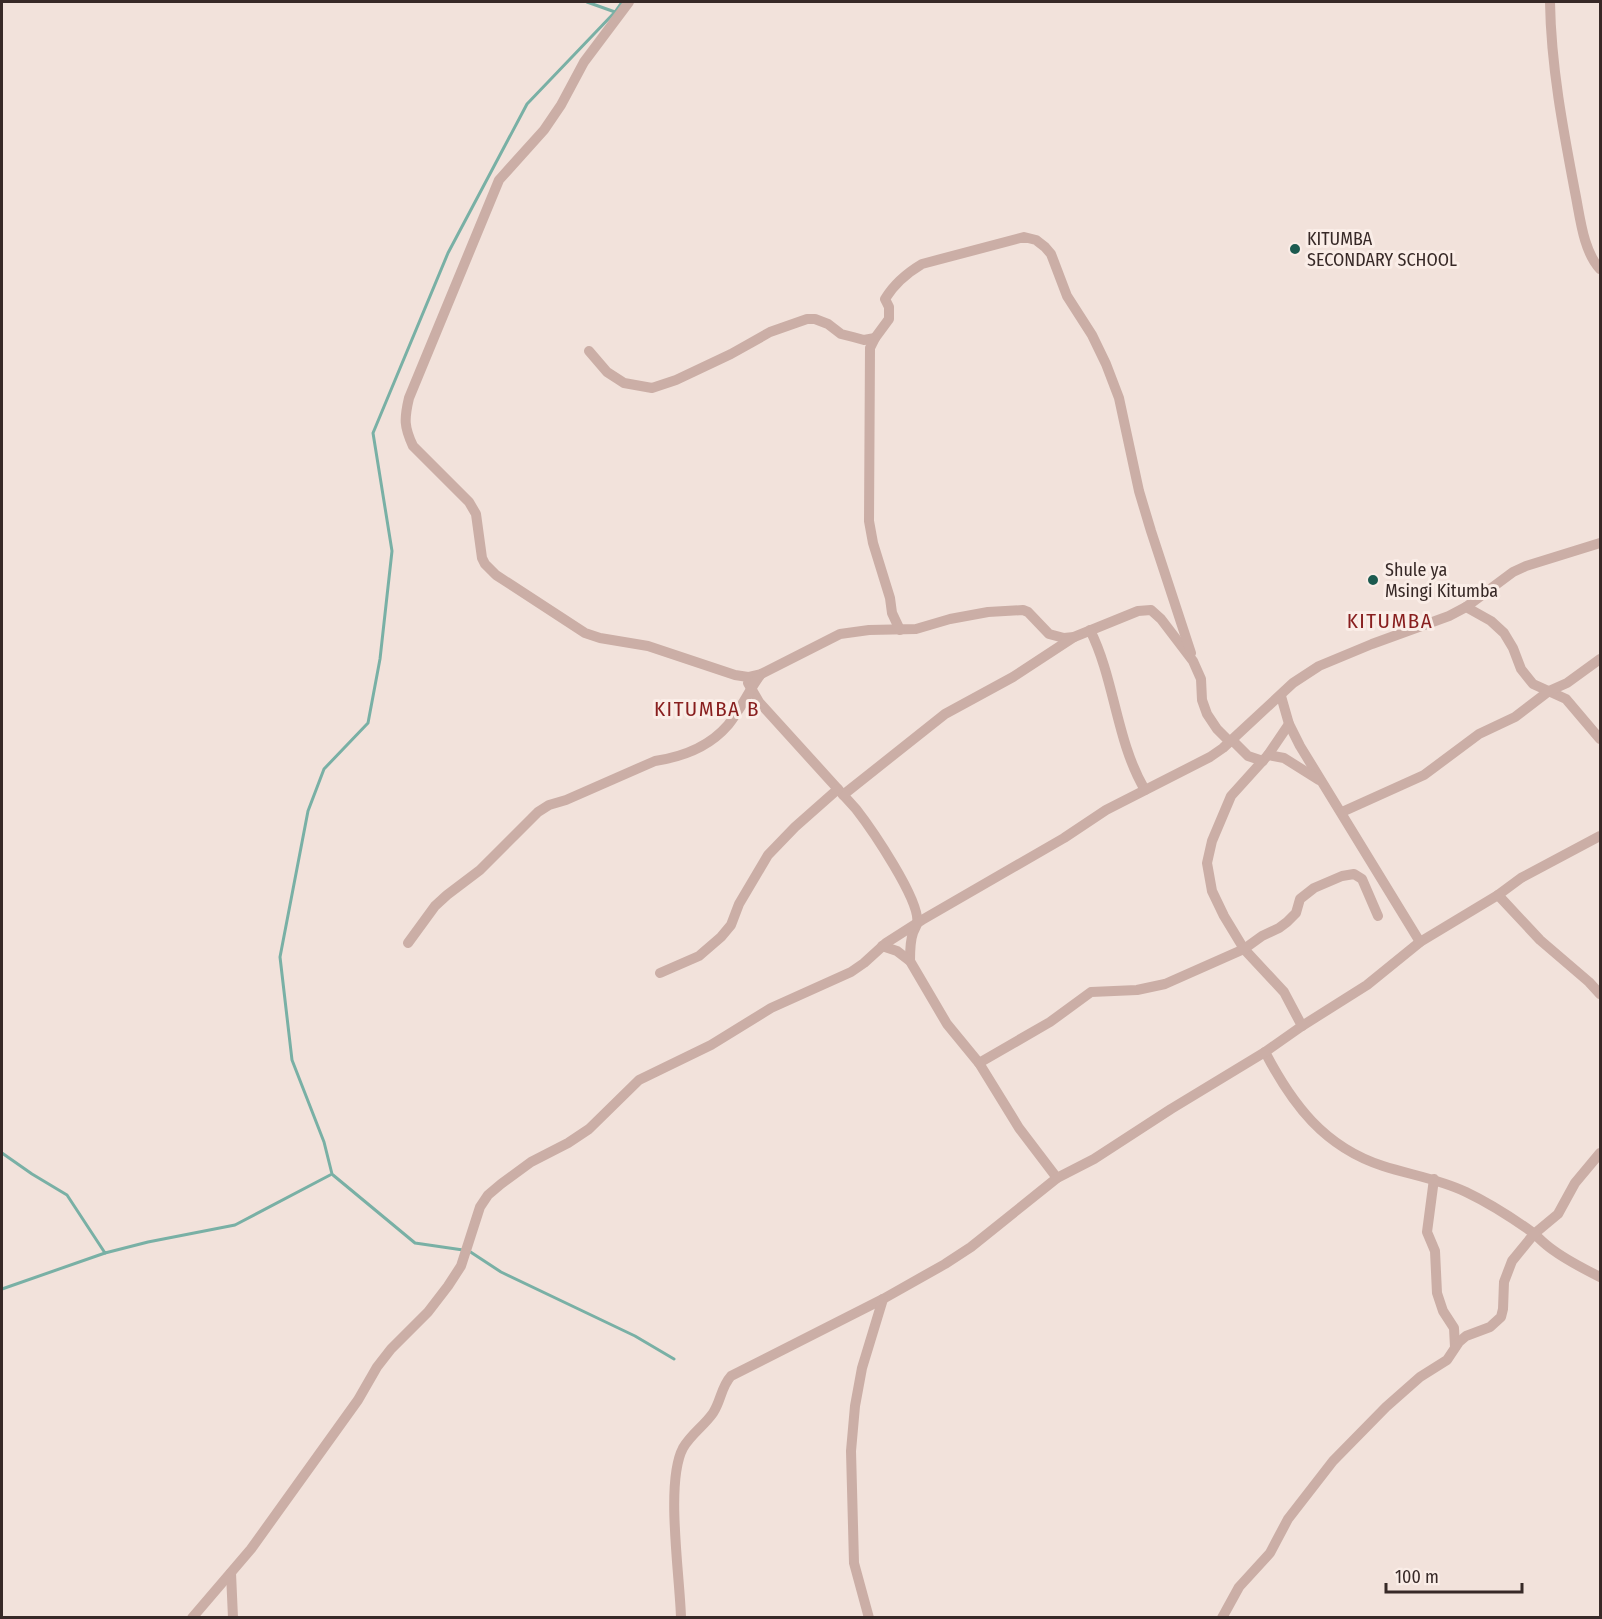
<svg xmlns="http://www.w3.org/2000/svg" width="1602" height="1619" font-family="'Fira Sans Condensed',sans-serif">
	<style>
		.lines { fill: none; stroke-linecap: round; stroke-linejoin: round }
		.stream { stroke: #79b0a5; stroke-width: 3 }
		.minor { stroke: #cbaea6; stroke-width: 10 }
		.poi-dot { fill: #1c5a4f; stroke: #faede7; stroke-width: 2 }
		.labels { text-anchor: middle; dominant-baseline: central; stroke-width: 6; stroke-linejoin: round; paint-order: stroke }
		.poi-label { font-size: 18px; fill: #372927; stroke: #faede7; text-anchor: start }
		.quarter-label { font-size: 21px; letter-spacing: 1.5px; fill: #881e1e; stroke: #faede7 }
	</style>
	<rect width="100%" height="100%" fill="#f2e2db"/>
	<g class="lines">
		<g class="stream">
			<polyline points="587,2 615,12"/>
			<polyline points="2,1153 32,1174 67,1195 105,1253 148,1242 235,1225 332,1174 324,1142 292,1060 280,957 308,811 324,769 368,723 380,659 392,551 373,433 448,253 527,104 615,12 622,2"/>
			<polyline points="333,1175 415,1243 463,1250"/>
			<polyline points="469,1251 501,1272 635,1336 674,1359"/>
			<polyline points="2,1289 105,1253"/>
		</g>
		<g class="minor">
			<path d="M629,2L584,62L561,105L544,130L499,180L409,398C404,419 404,427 413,446L469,502L476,514L482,558L485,564L496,575L585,633L600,638L648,646L735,675L748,677L761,674L840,634L869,630L916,629L950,619L988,612L1023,610L1028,612L1049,634L1064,638L1074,637L1138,611L1151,610L1161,619L1193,661L1201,679L1202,700L1207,714L1217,729L1230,742"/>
			<path d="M1550,2C1551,66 1563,129 1575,192C1580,216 1583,251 1600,269"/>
			<polyline points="589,351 607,372 624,383 652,388 676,380 731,354 770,332 807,319 815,319 828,324 841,334 853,337 864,340 875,338"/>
			<polyline points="1466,607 1491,621 1504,633 1513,648 1521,669 1533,684 1566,699 1600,739"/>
			<path d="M900,630L892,613L890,598L873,543L869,521L870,348L875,338L889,319V307L885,299C894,284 907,273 922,264L1024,237L1036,240L1045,247L1051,254L1067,296L1092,335L1106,364L1119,398L1139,491L1151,531L1191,653"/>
			<path d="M1090,630C1115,680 1116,741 1145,790"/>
			<path d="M748,683L759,702L856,809C870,827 922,902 917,924C916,927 914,930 913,933C910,941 910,951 910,961"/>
			<polyline points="1281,696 1289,724 1300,746 1420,942"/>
			<polyline points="1289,724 1268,755 1231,796 1212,841 1207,863 1212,891 1224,916 1244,949 1284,992 1302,1026"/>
			<polyline points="1232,740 1248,756 1263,761"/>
			<polyline points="1268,755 1284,758 1319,780"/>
			<polyline points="843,795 945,714 1013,677 1074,637"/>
			<polyline points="1342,812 1424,775 1479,734 1515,717 1549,691 1567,683 1600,659"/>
			<polyline points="1498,895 1540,940 1589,982 1600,994"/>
			<path d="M408,943L435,906L447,895L480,870L538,812L549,805L566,800L655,761C682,757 710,746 728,725C741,709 749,690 761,674"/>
			<polyline points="882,946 897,951 910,961 947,1024 979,1063 1019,1128 1057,1178"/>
			<polyline points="660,973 699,956 721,937 731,925 739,904 768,855 795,827 838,789"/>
			<path d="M1265,1052C1292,1104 1324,1147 1383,1166C1411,1175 1439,1179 1466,1192C1489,1203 1511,1217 1532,1232C1539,1238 1545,1245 1553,1250C1568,1261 1584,1269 1600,1277"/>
			<polyline points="979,1063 1050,1022 1091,992 1137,990 1165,984 1244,949 1262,936 1279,928 1287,922 1296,913 1300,899 1314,888 1342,876 1354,874 1362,879 1378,916"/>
			<polyline points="1434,1179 1427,1232 1435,1251 1437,1293 1443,1311 1454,1328 1455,1347"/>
			<polyline points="231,1573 233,1618"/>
			<polyline points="192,1618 251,1549 358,1400 377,1367 391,1349 428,1312 448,1286 461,1266 480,1207 488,1195 501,1184 531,1162 568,1143 589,1129 639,1080 711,1045 771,1008 851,972 864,963 886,943 922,920 1064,838 1106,810 1210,757 1223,748 1293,683 1319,666 1372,644 1449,616 1466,607 1513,572 1526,566 1600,543"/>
			<path d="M681,1618C680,1576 665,1482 683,1448C691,1434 704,1426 713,1413C721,1401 721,1387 731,1376L883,1299L945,1264L971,1247L1057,1178L1094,1159L1171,1109L1265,1052L1302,1026L1367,985L1420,942L1498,895L1521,878L1600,836"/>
			<polyline points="869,1618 854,1563 851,1451 855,1406 862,1368 883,1299"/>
			<polyline points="1222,1618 1239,1587 1270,1553 1288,1519 1333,1461 1386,1407 1420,1377 1447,1360 1459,1342 1466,1336 1490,1327 1501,1317 1503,1309 1504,1282 1512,1261 1534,1234 1558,1214 1575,1183 1600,1153"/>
		</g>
	</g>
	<g class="poi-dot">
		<circle cx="1295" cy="249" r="6"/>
		<circle cx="1373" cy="580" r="6"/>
	</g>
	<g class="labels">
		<g class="poi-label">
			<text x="1307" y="239">KITUMBA<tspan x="1307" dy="21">SECONDARY SCHOOL</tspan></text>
			<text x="1385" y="570">Shule ya<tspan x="1385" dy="21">Msingi Kitumba</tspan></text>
		</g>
		<g class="quarter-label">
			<text x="1390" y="621">KITUMBA</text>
			<text x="707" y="709">KITUMBA B</text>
		</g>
	</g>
	<rect width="1602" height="1619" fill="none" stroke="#372927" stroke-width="6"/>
	<path d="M1386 1583v9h136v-9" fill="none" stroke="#372927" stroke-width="3"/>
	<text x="1395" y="1583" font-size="18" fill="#372927" stroke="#faede7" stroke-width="4.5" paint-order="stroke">100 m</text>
</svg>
